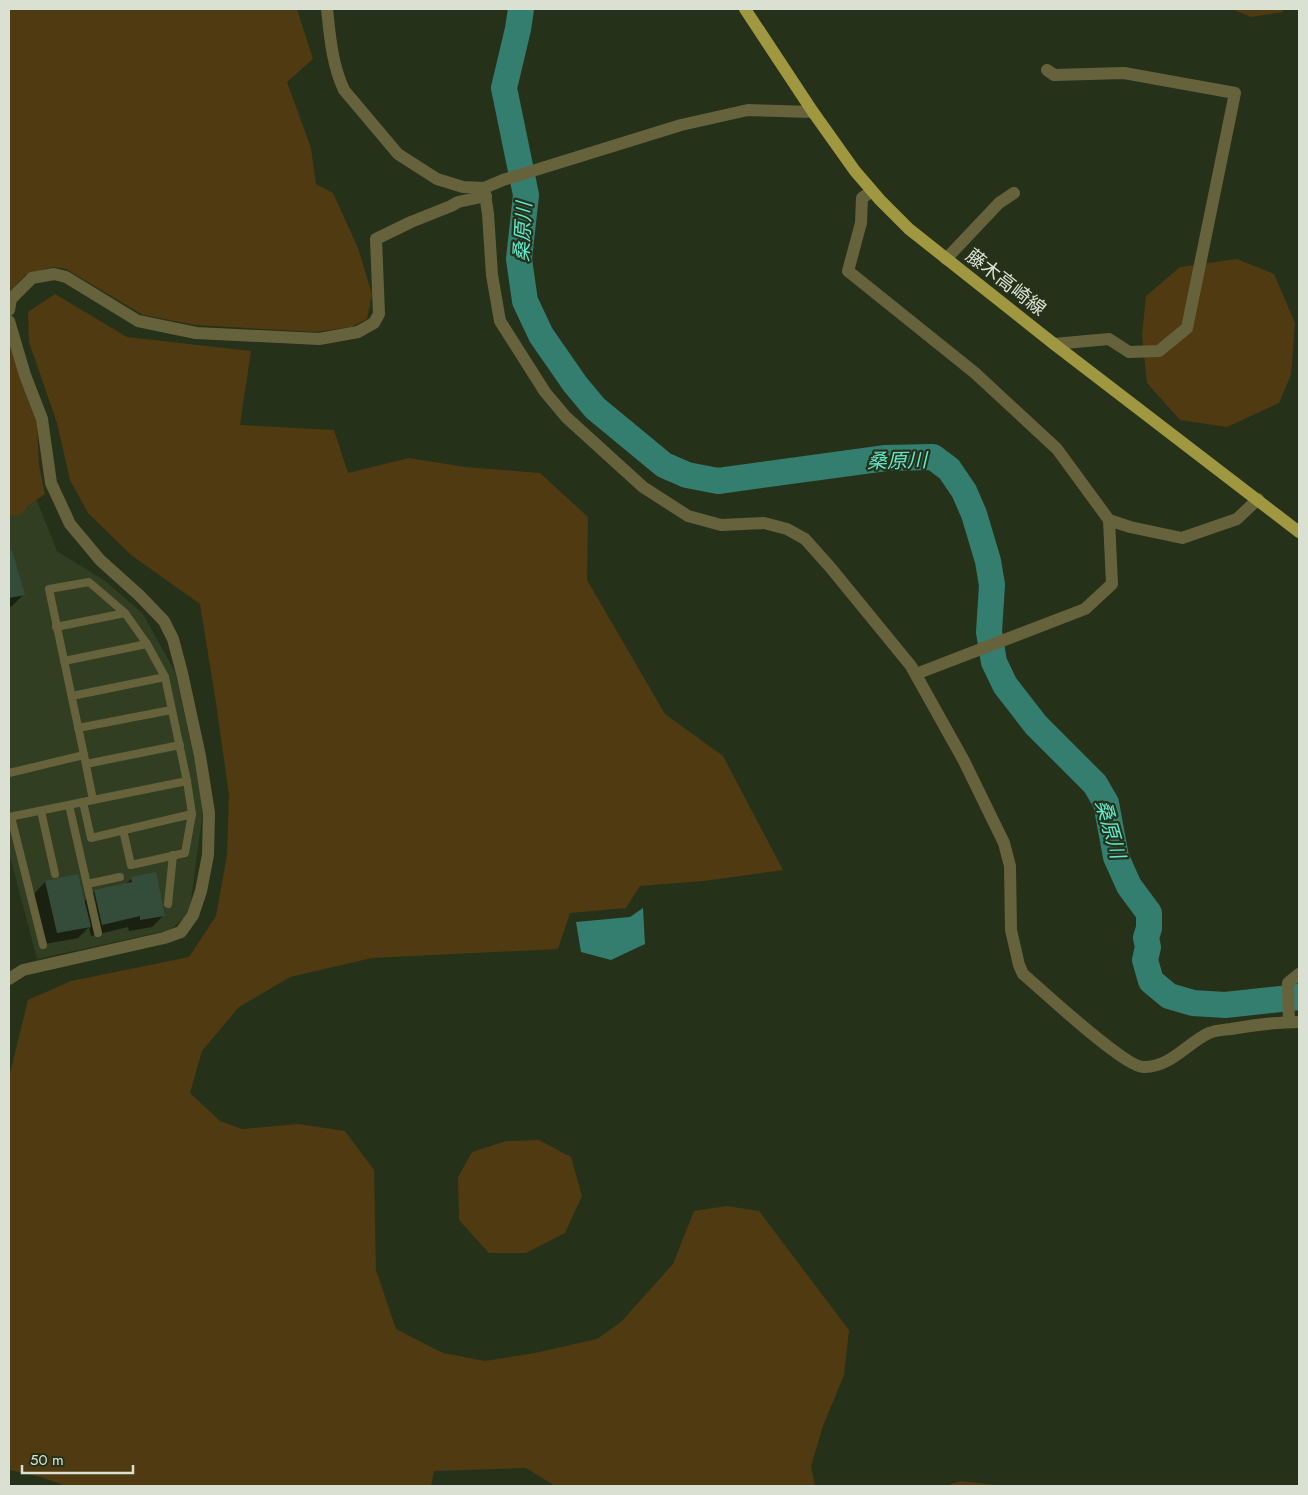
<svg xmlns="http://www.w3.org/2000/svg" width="1308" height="1495" font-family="Jost,'Noto Sans JP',sans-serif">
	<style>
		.built { fill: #313e21 }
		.green { fill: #4f3a11 }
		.water { fill: #347e6f }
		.shadow { fill: #0007 }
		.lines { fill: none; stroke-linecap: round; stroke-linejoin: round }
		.river { stroke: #347e6f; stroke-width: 26 }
		.building { fill: #344d3b }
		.service { stroke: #66633c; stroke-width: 8 }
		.minor { stroke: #66633c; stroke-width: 12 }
		.primary { stroke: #9f9841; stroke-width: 12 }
		.labels { text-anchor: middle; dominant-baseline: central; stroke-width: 4.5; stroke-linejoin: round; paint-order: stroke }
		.street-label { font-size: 19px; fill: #dae1d3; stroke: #26311a }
		.water-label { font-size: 20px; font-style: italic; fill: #5feace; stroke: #26311a }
	</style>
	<rect width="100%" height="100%" fill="#26311a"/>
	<polygon class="built" points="28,478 57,551 105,581 143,614 175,672 204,803 189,914 170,930 37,959 11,860 9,860 9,490"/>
	<g class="green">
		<polygon points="9,9 297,9 313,59 287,82 311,148 316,184 333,193 358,248 372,294 367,319 351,327 316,332 195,325 143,315 66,269 53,267 25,275 9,293"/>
		<polygon points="1232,9 1283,9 1283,12 1251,17"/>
		<polygon points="1237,259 1274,274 1295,323 1291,375 1279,403 1227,427 1180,420 1147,383 1142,335 1146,296 1180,267"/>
		<polygon points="55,294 127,337 251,351 240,425 334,430 348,473 409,458 465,467 540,473 588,517 587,580 665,714 723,756 783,870 704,881 640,886 626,908 570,913 558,949 372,958 290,977 239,1007 202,1051 190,1093 220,1121 242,1129 298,1124 345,1131 374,1170 376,1270 396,1329 443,1353 485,1361 535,1353 597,1339 621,1322 673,1264 694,1211 727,1206 759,1211 849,1330 844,1375 823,1426 811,1466 815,1486 555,1486 526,1468 434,1471 431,1486 66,1486 41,1477 9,1470 9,1077 28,1000 71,981 189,957 216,916 227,855 229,795 216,703 200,604 131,555 88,513 70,480 57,423 29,342 28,312"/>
		<polygon points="9,337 37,423 39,465 45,494 29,505 22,514 9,516"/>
		<polygon points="539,1140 571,1157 582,1196 565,1233 526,1253 489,1253 459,1220 458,1177 472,1152 506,1141"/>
		<polygon points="961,1481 1005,1486 944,1486"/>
	</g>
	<polygon class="water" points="643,908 645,944 611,960 581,952 576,922 630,917"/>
	<g class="shadow">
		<polygon points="16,567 24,594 12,606 9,607 9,569"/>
		<polygon points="132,878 164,915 152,927 129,931 128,927 91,936 89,927 78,938 45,944 34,894 45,882 83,902 95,891 125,885"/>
	</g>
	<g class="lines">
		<polyline class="river" points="521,9 518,29 504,88 526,195 519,259 525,301 541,335 575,384 595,408 664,465 687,475 718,481 886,458 933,457 949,469 964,491 974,514 988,561 992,585 989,632 994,662 1005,685 1036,725 1095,784 1106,803 1116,857 1129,886 1149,913 1149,928 1146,938 1148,947 1145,960 1151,981 1169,996 1193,1003 1225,1005 1299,997"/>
	</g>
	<g class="building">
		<polygon points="12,550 25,595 9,598 9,551"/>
		<polygon points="156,872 165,916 140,920 140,916 102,925 94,890 132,882 131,877"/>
		<polygon points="78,874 91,927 57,933 45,881"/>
	</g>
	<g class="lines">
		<g class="service">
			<polyline points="56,627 125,613"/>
			<polyline points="64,661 147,644"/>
			<polyline points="72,696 165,677"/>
			<polyline points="78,728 171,710"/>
			<polyline points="86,764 180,745"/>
			<polyline points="9,773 84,755 93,800"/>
			<polyline points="83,802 91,838 192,814 187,781 165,677 147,644 125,613 89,582 49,589 84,755"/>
			<polyline points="69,805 98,933"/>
			<polyline points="41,811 55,874"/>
			<polyline points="9,817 187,781"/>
			<polyline points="11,817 43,945"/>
			<polyline points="123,830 131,865 185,853 192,814"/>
			<polyline points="87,884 120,877"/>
			<polyline points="168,904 173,855"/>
		</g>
		<g class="minor">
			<path d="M327,9C330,37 332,64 344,90L398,154L437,179L463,187L484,188L503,180L681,125L748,110L813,112"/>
			<polyline points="1047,70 1054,75 1124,73 1235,93 1187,328 1159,351 1129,352 1109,339 1054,344"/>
			<path d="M484,188L488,214L492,275L500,321L545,392L566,417L643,487L688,516L721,525L764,523L787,529L805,539L830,567L911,666L964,761L1004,843L1010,866L1011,930L1019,965L1023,974C1043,991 1123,1066 1143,1067C1170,1068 1187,1043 1209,1033C1216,1030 1224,1030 1231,1029C1254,1025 1276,1022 1299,1022"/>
			<polyline points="872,191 862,198 861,223 848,271 975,373 1057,449 1109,520"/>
			<polyline points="946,259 999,203 1014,193"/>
			<polyline points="9,310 11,299 32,278 54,274 66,277 138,321 196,333 319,339 358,332 374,323 379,314 376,239 411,222 451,206 458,202 486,196"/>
			<polyline points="9,321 25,375 42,419 51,483 70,524 100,560 139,595 164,621 173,639 182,673 200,756 209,813 208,855 201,891 193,915 181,932 164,938 23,970 9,979"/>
			<polyline points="916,674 1085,609 1112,584 1109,520 1130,527 1182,538 1237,519 1258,499"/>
			<polyline points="1289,1022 1288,983 1299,974"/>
		</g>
		<polyline class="primary" points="745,9 813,112 855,171 880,200 909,229 1054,344 1299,532"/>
	</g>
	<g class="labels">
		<g class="street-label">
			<text transform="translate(1006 282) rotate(38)">藤木高崎線</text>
		</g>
		<g class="water-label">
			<text transform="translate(523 232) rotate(-87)">桑原川</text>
			<text transform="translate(897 461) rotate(-1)">桑原川</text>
			<text transform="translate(1110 829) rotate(74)">桑原川</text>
		</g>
	</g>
	<rect width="1308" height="1495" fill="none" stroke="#dae1d3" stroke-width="20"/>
	<path d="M22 1465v8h111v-8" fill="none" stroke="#dae1d3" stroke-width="2.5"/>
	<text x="30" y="1465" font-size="15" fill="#dae1d3" stroke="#26311a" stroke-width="4" paint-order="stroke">50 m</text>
</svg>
